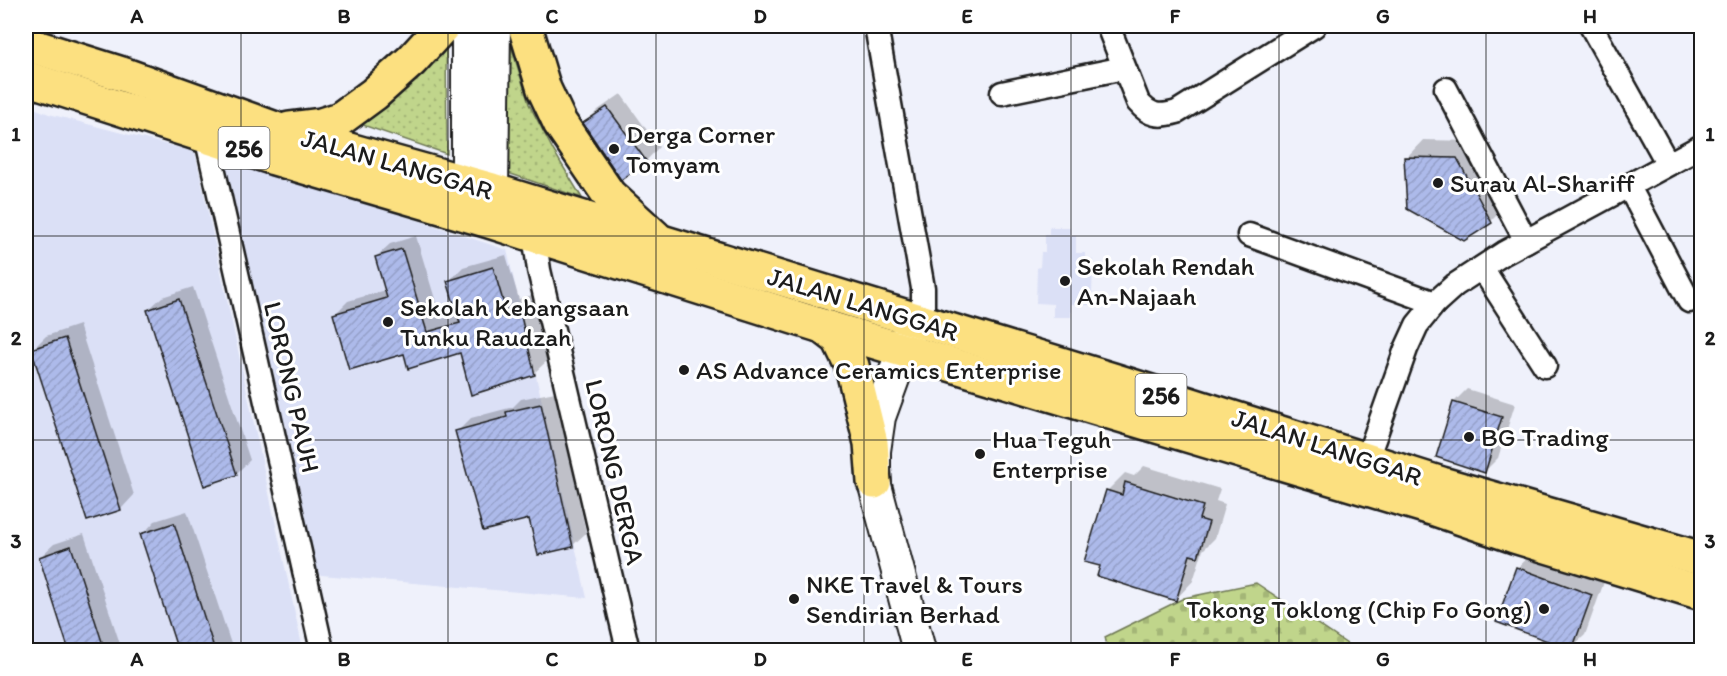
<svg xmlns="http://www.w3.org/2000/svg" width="1727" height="676" font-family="Itim,sans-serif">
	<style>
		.built { fill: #dbe0f6 }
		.grass { fill: url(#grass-dots); stroke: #6e7854; stroke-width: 1.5 }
		.cemetery { fill: url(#cemetery-stones); stroke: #6e7854; stroke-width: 1.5 }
		.shadow { fill: #0003 }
		.building { fill: url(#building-hatch); stroke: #1c1c1c; stroke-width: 1.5 }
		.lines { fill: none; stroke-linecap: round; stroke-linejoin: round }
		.street-casing { stroke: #1c1c1c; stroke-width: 27 }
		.secondary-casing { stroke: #1c1c1c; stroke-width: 36 }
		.primary-casing { stroke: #1c1c1c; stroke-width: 38 }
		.street { stroke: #fff; stroke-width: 22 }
		.secondary { stroke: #fff; stroke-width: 32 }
		.primary { stroke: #fce080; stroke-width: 33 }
		.grid { fill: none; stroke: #1c1c1c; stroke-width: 1.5; stroke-opacity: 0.55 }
		.poi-dot { fill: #1c1c1c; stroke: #fff; stroke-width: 2 }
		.labels { text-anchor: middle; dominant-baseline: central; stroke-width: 6; stroke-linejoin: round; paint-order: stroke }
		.shield { fill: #fff; stroke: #606060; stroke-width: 1.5 }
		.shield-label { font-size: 24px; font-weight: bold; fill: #1c1c1c }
		.poi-label { font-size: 26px; fill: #1c1c1c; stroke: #fff; text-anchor: start }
		.street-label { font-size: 26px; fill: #1c1c1c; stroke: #fff }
		.neatline { fill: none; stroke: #1c1c1c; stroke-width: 2 }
		.grid-label { font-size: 20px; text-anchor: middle; font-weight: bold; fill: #1c1c1c }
	</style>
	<defs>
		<pattern id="grass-dots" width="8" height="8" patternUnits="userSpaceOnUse" patternTransform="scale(1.5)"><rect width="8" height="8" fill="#c0d58b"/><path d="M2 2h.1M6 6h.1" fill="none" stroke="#a4b677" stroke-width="1.8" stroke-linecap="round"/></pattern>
		<pattern id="cemetery-stones" width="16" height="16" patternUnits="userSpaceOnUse" patternTransform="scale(1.5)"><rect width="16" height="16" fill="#c0d58b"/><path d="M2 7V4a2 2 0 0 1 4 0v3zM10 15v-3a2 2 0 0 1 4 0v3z" fill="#a4b677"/></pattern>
		<pattern id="building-hatch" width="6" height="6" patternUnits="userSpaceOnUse" patternTransform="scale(1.5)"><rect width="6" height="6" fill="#adbaea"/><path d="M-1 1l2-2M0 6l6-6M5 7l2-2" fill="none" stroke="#949fc8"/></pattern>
	</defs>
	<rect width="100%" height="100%" fill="#eff1fb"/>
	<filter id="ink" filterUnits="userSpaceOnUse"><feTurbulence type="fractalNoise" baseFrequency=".0167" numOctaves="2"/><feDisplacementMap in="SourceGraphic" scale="12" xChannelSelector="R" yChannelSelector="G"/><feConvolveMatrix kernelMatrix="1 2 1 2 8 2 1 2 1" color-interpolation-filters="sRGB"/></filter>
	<g filter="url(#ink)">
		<g class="built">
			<polygon points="26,105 49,114 195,152 303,650 26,650"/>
			<polygon points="213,152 507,250 587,598 310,574"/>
			<polygon points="1049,227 1070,227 1070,235 1076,235 1076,253 1085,253 1085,259 1093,260 1092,295 1089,296 1089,305 1071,304 1071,317 1053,317 1053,304 1036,303 1037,268 1040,267 1041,252 1045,252 1045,234 1049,234"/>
		</g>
		<g class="grass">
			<polygon points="505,26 529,104 553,150 582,198 505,172"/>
			<polygon points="446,37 447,154 357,123"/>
		</g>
		<polygon class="cemetery" points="1256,583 1356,650 1108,650 1105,637 1184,598"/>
		<g class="shadow">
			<polygon points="621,94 659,147 646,161 585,123 598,110"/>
			<polygon points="1423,140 1474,141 1508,204 1491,221 1406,158"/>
			<polygon points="416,236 441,319 459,315 449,281 463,267 506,255 519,299 532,295 548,360 534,373 461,352 405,353 334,315 348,301 386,290 376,257 390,244"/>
			<polygon points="193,287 250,460 236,474 148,310 162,297"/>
			<polygon points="79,325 134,495 121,509 33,349 46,336"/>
			<polygon points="1467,389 1515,404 1498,458 1485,471 1454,402"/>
			<polygon points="555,392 586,533 572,546 531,517 457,432 471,418 513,407 521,399"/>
			<polygon points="1144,466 1220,489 1216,501 1225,504 1215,538 1203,550 1193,581 1176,599 1102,565 1107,491 1125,473 1134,476"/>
			<polygon points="26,479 30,491 26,495"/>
			<polygon points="187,511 233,650 180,650 142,535 155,521"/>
			<polygon points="84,534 122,650 71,650 40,557 54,544"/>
			<polygon points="1531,555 1604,582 1585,635 1571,648 1517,568"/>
		</g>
		<g class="building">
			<polygon points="607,107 647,162 621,180 583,123"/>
			<polygon points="1404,157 1457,158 1492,223 1464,241 1407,209"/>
			<polygon points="402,249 427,332 460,323 447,281 493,267 506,311 519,308 535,375 471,395 460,353 408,369 404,354 349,370 333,314 387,298 375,257"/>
			<polygon points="179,299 237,475 204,486 147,310"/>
			<polygon points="65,338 121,510 87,521 31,349"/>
			<polygon points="1453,402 1502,417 1485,473 1436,457"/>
			<polygon points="541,404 573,547 538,555 529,519 483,531 455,431 507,417 506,412"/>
			<polygon points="1125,482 1203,506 1199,519 1209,522 1198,557 1190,555 1176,601 1097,576 1100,566 1084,562 1106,490 1122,495"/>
			<polygon points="174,523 215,651 178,651 140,534"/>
			<polygon points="71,546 105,651 69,651 39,557"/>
			<polygon points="1516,567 1592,595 1572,650 1496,622"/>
		</g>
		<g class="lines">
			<defs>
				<g id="street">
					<polyline points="876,26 923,288 923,322"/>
					<path d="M1108,26L1138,102C1150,116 1159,117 1177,112L1314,26"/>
					<polyline points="1591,26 1668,164"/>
					<polyline points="1446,89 1526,241"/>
					<polyline points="1002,93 1124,68"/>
					<polyline points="206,136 322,650"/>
					<polyline points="1628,185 1689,301"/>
					<polyline points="534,234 539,270 628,650"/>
					<polyline points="1249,235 1435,303"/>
					<polyline points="1482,268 1545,366"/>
					<polyline points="1362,473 1406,349 1417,325 1435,303 1455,285 1504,253 1702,146"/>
				</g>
				<g id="secondary">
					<polyline points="465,210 468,184 468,26"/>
					<polyline points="490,216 492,190 494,26"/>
					<polyline points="912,326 879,417 874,451 874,482 919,650"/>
				</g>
				<g id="primary">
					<polyline points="525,26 544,89 560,123 609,195 655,237"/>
					<polyline points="26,44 125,75 281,131 492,190 1116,381 1442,484 1702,559"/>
					<polyline points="26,78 274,158 489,221 822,326 1435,509 1514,536 1702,593"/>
					<polyline points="289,129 321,125 340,119 374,94 412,60 443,26"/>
					<polyline points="822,326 839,339 852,366 871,443 874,482"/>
				</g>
			</defs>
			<use href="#street" class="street-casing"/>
			<use href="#secondary" class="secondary-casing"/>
			<use href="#primary" class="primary-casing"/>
			<use href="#street" class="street"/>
			<use href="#secondary" class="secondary"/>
			<use href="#primary" class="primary"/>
		</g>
	</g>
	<path class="grid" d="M241,26V650M448,26V650M656,26V650M864,26V650M1071,26V650M1279,26V650M1486,26V650M26,236H1702M26,440H1702"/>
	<g class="poi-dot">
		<circle cx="614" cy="149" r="6"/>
		<circle cx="1438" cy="183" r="6"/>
		<circle cx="1065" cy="281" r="6"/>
		<circle cx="388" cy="322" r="6"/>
		<circle cx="684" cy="370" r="6"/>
		<circle cx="1469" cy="437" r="6"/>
		<circle cx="980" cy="454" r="6"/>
		<circle cx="794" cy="599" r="6"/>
		<circle cx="1544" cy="609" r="6"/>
	</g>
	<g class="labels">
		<g class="shield">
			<rect x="218.5" y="127" width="51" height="42" rx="4.5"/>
			<rect x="1135.5" y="374" width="51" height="42" rx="4.5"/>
		</g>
		<g class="shield-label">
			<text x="244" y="148">256</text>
			<text x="1161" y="395">256</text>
		</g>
		<g class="poi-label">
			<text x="626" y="134">Derga Corner<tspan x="626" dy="30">Tomyam</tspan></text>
			<text x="1450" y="183">Surau Al-Shariff</text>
			<text x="1077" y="266">Sekolah Rendah<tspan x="1077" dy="30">An-Najaah</tspan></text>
			<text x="400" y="307">Sekolah Kebangsaan<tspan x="400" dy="30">Tunku Raudzah</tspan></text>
			<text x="696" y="370">AS Advance Ceramics Enterprise</text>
			<text x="1481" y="437">BG Trading</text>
			<text x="992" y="439">Hua Teguh<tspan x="992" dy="30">Enterprise</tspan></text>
			<text x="806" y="584">NKE Travel &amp; Tours<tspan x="806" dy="30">Sendirian Berhad</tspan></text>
			<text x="1532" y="609" text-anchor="end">Tokong Toklong (Chip Fo Gong)</text>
		</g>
		<g class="street-label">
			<text transform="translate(397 164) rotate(16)">JALAN LANGGAR</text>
			<text transform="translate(863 304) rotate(17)">JALAN LANGGAR</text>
			<text transform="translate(292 387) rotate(77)">LORONG PAUH</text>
			<text transform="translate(1327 447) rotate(18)">JALAN LANGGAR</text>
			<text transform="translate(615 472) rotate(77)">LORONG DERGA</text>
		</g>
	</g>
	<rect width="1727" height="676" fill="none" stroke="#fff" stroke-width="66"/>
	<rect x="33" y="33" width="1661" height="610" class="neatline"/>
	<g class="grid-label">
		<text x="137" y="23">A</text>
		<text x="344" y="23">B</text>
		<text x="552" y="23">C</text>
		<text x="760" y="23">D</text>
		<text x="967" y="23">E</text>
		<text x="1175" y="23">F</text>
		<text x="1383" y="23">G</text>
		<text x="1590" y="23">H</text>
		<text x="16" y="141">1</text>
		<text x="1710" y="141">1</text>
		<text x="16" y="345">2</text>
		<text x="1710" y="345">2</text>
		<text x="16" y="548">3</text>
		<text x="1710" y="548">3</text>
		<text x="137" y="666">A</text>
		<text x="344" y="666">B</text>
		<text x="552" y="666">C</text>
		<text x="760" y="666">D</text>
		<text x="967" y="666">E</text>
		<text x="1175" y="666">F</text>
		<text x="1383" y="666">G</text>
		<text x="1590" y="666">H</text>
	</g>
</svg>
